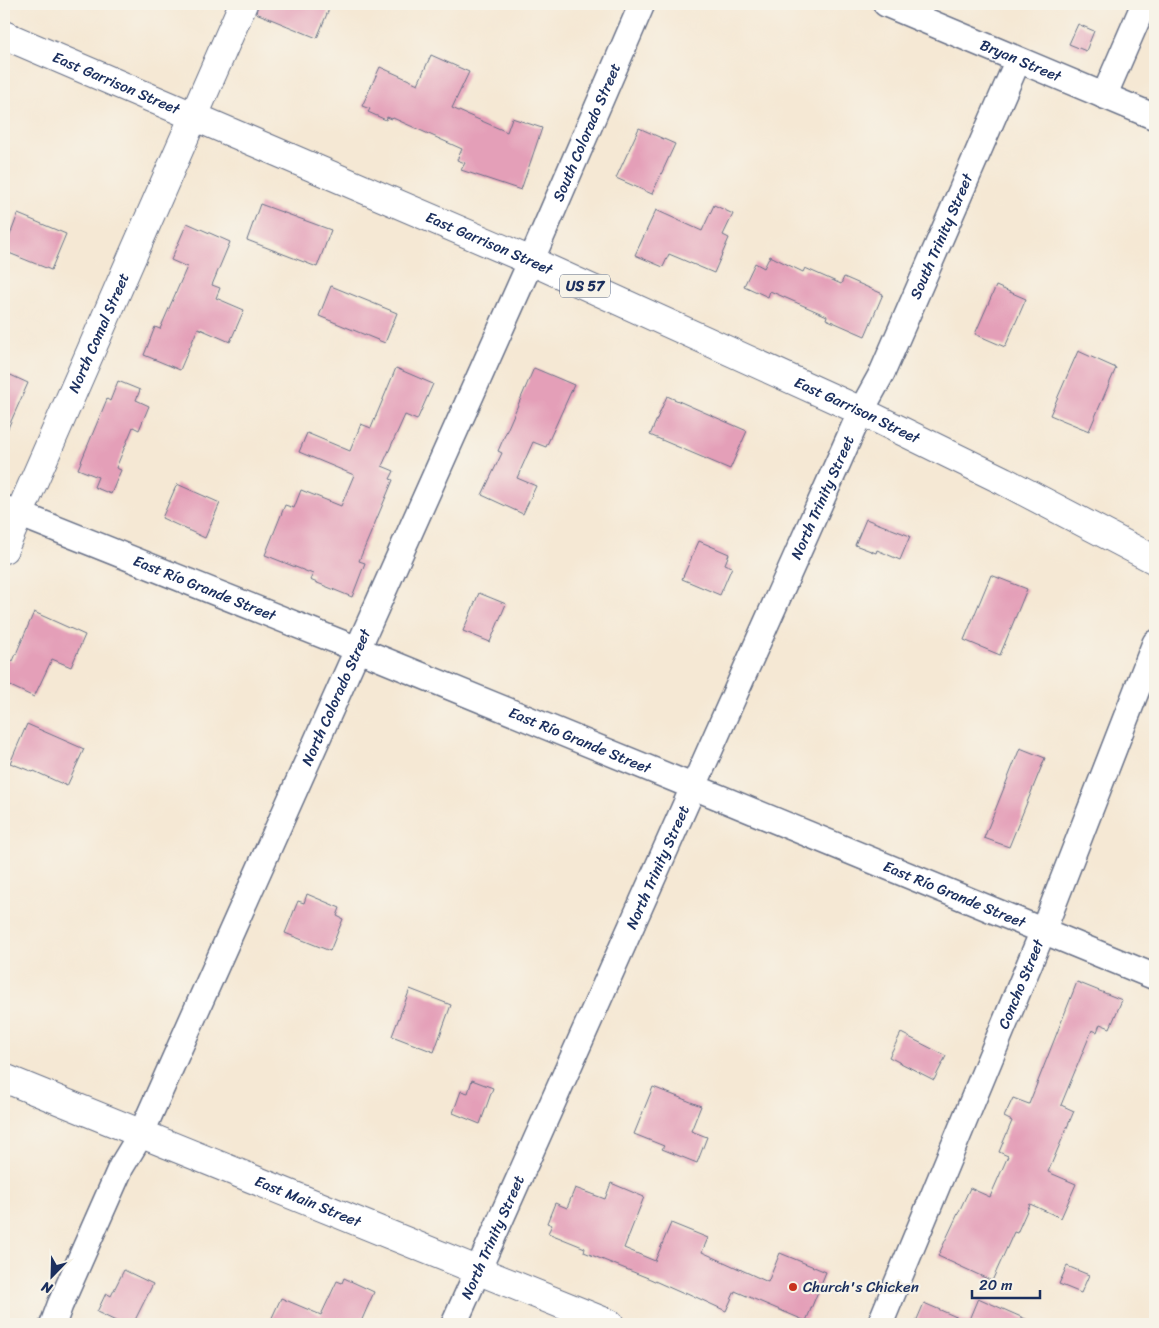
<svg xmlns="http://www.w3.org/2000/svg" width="1159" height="1328" font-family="Sriracha,sans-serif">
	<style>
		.building { fill: #e49fb8 }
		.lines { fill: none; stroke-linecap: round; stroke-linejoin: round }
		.street-casing { stroke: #677087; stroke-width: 28 }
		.secondary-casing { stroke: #677087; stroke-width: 30 }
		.primary-casing { stroke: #677087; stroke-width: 30 }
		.street { stroke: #fff; stroke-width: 25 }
		.secondary { stroke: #fff; stroke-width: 28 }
		.primary { stroke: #fff; stroke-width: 28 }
		.poi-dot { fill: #c8321e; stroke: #f7f3e8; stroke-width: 2 }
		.labels { text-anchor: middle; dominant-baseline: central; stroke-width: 4.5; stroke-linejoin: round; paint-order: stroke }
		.shield { fill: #f7f3e8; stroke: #5d6a87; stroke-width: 1 }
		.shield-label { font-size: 14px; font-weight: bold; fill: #1b2f5e }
		.street-label { font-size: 15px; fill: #1b2f5e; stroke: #f7f3e8 }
		.poi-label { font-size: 15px; fill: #1b2f5e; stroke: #f7f3e8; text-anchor: start }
	</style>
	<rect width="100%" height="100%" fill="#f7f3e8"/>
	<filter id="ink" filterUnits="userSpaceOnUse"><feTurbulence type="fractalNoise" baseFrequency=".02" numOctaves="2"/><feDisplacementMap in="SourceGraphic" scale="10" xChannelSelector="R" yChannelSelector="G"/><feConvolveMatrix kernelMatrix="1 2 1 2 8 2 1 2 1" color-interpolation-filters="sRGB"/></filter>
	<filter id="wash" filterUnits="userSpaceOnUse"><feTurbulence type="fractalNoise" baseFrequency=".0096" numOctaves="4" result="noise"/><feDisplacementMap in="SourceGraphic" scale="20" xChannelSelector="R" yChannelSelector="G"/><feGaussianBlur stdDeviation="1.12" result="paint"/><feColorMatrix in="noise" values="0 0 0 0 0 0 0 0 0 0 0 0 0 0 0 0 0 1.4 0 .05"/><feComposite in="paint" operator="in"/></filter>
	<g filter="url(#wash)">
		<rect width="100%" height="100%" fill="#f5e8d4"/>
		<g id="blocks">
			<g class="building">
				<polygon points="258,4 331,4 317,38 256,13"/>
				<polygon points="1078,24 1094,31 1086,51 1069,44"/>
				<polygon points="431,55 469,72 452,108 507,132 512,118 542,128 521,190 461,170 465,163 457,160 462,149 393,118 392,119 387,117 386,120 368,112 370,109 362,106 380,67 418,84"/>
				<polygon points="639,128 675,144 652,194 616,178"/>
				<polygon points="260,204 331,230 317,267 247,240"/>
				<polygon points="714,205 733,214 723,235 729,238 714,273 669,254 663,267 635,255 656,210 702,231"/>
				<polygon points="18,214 66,234 51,270 4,251"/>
				<polygon points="187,223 230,242 212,285 220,288 216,298 244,310 230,342 198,328 180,370 144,355 155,327 160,329 187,267 171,260"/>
				<polygon points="770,256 803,272 805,268 841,284 844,277 883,294 865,336 826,319 827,316 770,291 768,297 744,286 755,263 764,268"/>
				<polygon points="331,286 397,313 385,343 319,316"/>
				<polygon points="996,286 1026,299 1005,347 975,334"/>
				<polygon points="1078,351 1116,368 1089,431 1050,415"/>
				<polygon points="396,368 433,384 417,420 405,415 382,466 394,471 390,479 393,480 359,561 365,563 352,597 310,580 313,574 265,555 285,505 294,508 301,490 341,506 354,475 299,452 307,433 350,451 361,424 371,428"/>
				<polygon points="534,368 574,385 546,447 533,442 517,478 536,486 523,514 482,495 502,453 498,451"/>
				<polygon points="4,372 28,383 4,437"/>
				<polygon points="118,381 140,390 136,400 149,406 139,430 133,427 116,468 121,470 111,494 94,487 98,477 78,469 107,399 110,401"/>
				<polygon points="667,396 747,431 730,469 650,435"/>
				<polygon points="177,484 220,503 205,538 162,518"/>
				<polygon points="866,519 910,536 900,560 877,550 876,553 855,545"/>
				<polygon points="699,541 729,554 725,564 732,567 720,595 682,579"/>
				<polygon points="991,575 1027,589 1000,655 964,640"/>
				<polygon points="479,593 506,604 490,642 463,631"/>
				<polygon points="34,612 85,635 71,667 52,659 34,697 4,683 4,657 13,661"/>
				<polygon points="27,724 84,749 67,786 34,771 33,772 10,763"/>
				<polygon points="1020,748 1045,758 1009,847 984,838"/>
				<polygon points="307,894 340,908 337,916 343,919 330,951 285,933 298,901 304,903"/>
				<polygon points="1077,982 1122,1000 1110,1028 1100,1024 1097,1032 1092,1030 1061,1105 1074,1111 1048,1172 1076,1184 1061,1218 1030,1204 1017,1233 1014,1232 992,1281 938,1256 970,1188 990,1197 1008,1156 999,1152 1012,1121 1004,1117 1013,1098 1029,1104"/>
				<polygon points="410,989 451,1005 434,1052 392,1036"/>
				<polygon points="901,1033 946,1056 934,1080 889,1057"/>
				<polygon points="472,1080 493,1088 480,1124 453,1113 461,1091 468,1093"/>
				<polygon points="653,1087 701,1106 691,1131 707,1137 697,1163 662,1149 664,1146 634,1134"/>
				<polygon points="611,1183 644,1197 624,1248 655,1261 671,1223 708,1238 702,1252 768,1282 780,1253 826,1272 806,1321 735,1291 726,1311 685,1292 684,1294 648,1278 584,1252 585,1248 548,1233 552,1225 547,1223 555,1203 567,1208 575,1188 605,1199"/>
				<polygon points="1067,1266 1089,1275 1081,1293 1059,1284"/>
				<polygon points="124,1270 153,1284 133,1324 122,1324 97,1312 106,1293 111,1296"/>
				<polygon points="344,1278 374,1292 360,1324 269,1324 281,1298 321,1315 337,1281 342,1283"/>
				<polygon points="978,1298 1037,1324 915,1324 924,1303 968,1322"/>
			</g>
		</g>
	</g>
	<g filter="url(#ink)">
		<use href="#blocks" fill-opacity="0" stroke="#677087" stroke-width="1"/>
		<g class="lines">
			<defs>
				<g id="street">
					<path id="s1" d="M886,4L1155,117"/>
					<polyline points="1104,96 1144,4"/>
					<path id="s2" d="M4,508L357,649L694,787L1155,977"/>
					<path id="s3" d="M53,1324L60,1305L121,1167L141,1134L531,261L642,4"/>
					<path id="s4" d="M454,1324L861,411L882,373L1018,60"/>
					<path id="s5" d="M880,1324L1043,931L1155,643"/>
				</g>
				<g id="secondary">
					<path id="s6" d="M4,549L243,4"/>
					<path id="s7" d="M4,1078L610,1324"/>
				</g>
				<g id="primary">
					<path id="s8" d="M4,35L531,261L861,411L1004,481L1155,560"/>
				</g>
			</defs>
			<use href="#street" class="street-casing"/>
			<use href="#secondary" class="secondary-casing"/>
			<use href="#primary" class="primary-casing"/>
			<use href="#street" class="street"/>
			<use href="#secondary" class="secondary"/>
			<use href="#primary" class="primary"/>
		</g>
	</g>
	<circle class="poi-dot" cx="793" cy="1287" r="5"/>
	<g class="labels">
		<rect class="shield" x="560" y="274.5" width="50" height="23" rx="4"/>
		<g class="shield-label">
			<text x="585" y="286">US 57</text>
		</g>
		<g class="street-label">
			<text stroke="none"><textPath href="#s1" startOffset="146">Bryan Street</textPath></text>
			<text stroke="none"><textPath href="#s8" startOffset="122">East Garrison Street</textPath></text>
			<text stroke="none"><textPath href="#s3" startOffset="1306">South Colorado Street</textPath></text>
			<text stroke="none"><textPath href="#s4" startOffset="1192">South Trinity Street</textPath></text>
			<text stroke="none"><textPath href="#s8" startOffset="528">East Garrison Street</textPath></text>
			<text stroke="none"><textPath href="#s6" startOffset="236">North Comal Street</textPath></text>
			<text stroke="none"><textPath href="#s8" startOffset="932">East Garrison Street</textPath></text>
			<text stroke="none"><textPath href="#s4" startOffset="905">North Trinity Street</textPath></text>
			<text stroke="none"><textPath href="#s2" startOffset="216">East Río Grande Street</textPath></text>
			<text stroke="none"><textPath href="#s3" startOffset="688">North Colorado Street</textPath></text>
			<text stroke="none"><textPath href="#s2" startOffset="621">East Río Grande Street</textPath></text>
			<text stroke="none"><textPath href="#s4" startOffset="500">North Trinity Street</textPath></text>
			<text stroke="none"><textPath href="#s2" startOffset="1026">East Río Grande Street</textPath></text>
			<text stroke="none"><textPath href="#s5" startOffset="368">Concho Street</textPath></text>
			<text stroke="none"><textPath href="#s7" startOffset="328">East Main Street</textPath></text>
			<text stroke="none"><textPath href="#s4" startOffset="95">North Trinity Street</textPath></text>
		</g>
		<g class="poi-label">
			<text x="803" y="1287">Church's Chicken</text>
		</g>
	</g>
	<rect width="1159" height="1328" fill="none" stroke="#f7f3e8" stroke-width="20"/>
	<g transform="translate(52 1276) rotate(203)" stroke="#f7f3e8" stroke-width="4" paint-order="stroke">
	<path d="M0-4L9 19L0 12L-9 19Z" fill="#1b2f5e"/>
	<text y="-8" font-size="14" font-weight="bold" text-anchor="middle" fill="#1b2f5e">N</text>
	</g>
	<path d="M972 1290v8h68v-8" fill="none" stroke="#1b2f5e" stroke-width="2.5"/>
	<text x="979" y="1290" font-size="15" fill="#1b2f5e" stroke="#f7f3e8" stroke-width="4" paint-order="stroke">20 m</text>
</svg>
